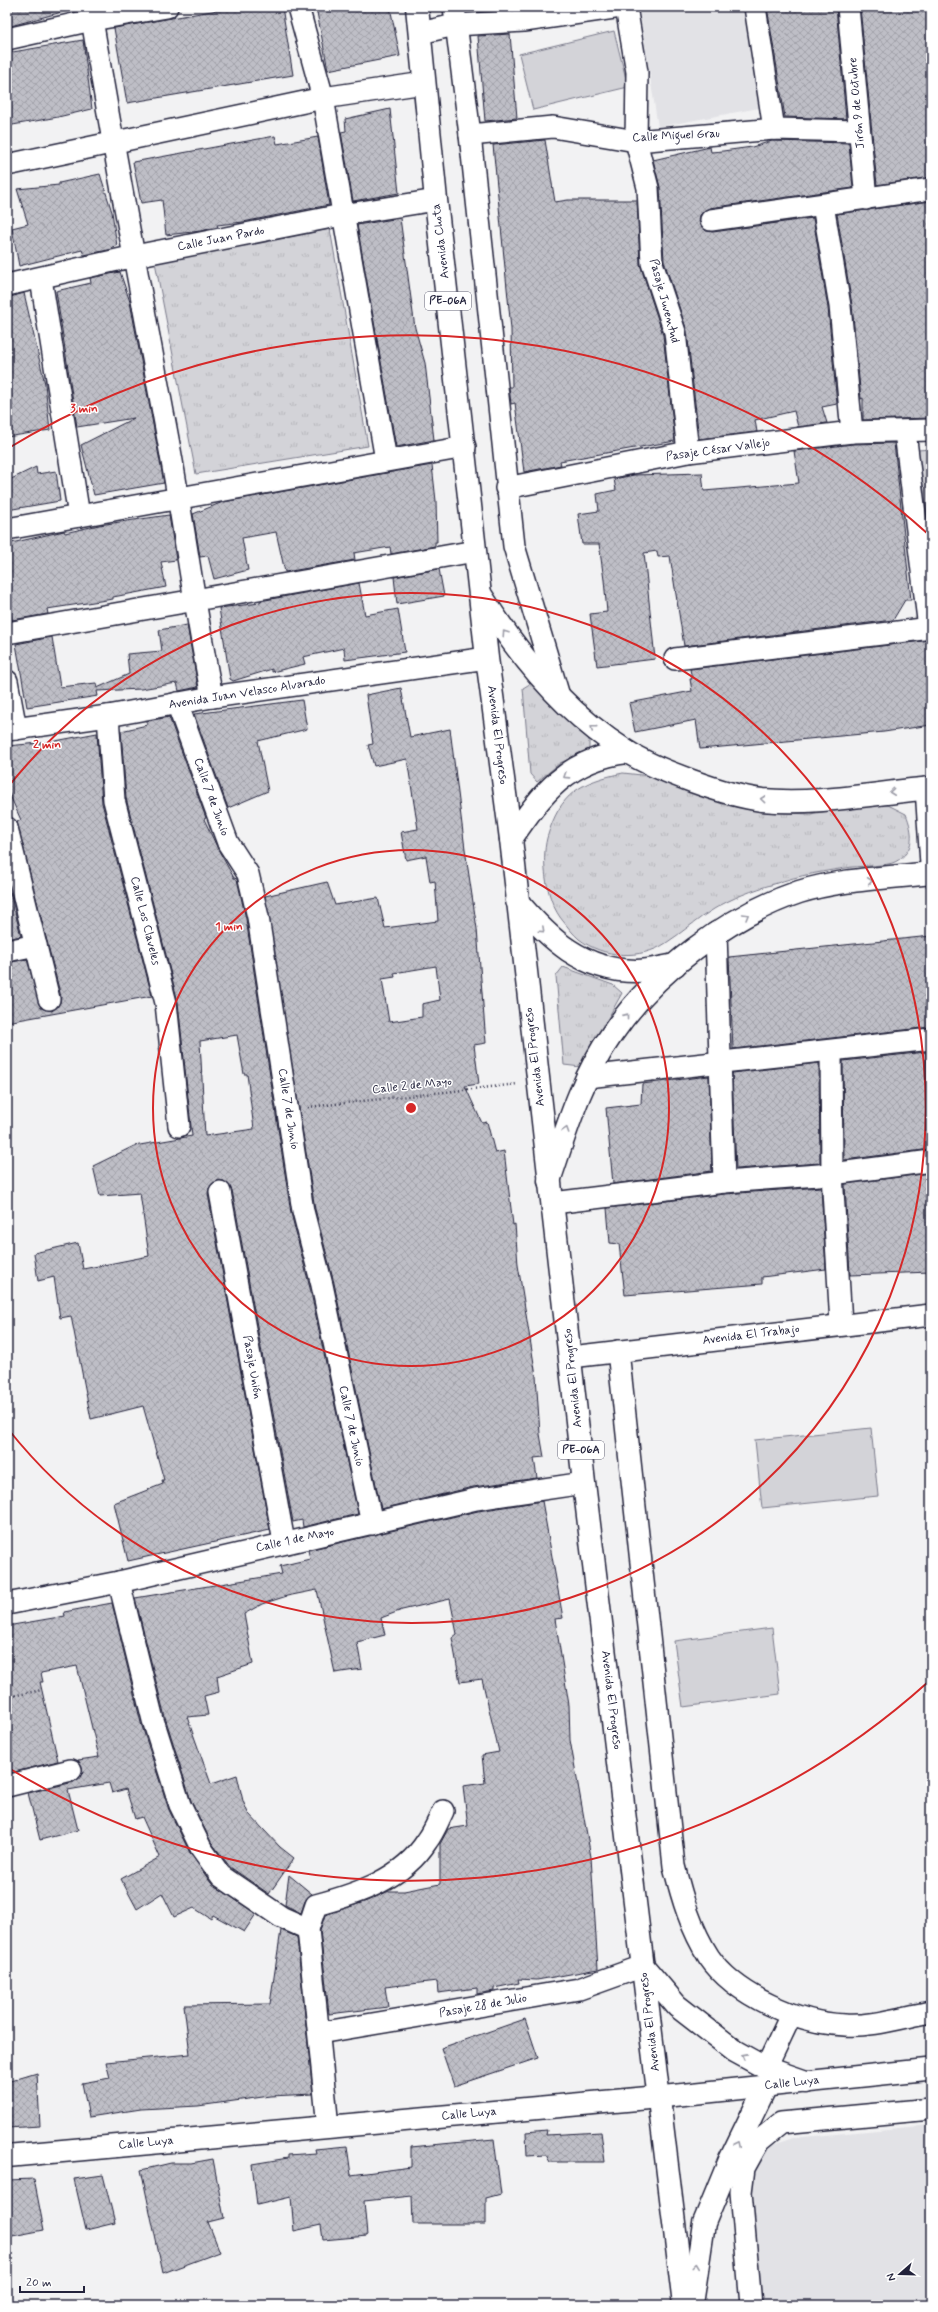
<svg xmlns="http://www.w3.org/2000/svg" width="938" height="2312" font-family="Mynerve,sans-serif">
	<style>
		.built { fill: #e2e2e6 }
		.park { fill: url(#park-tufts); stroke: #7a7a8a }
		.garden { fill: #d3d3d8; stroke: #7a7a8a }
		.building { fill: url(#building-cross-hatch); stroke: #22223b; fill-rule: evenodd }
		.lines { fill: none; stroke-linecap: round; stroke-linejoin: round }
		.minor-casing { stroke: #22223b; stroke-width: 24 }
		.major-casing { stroke: #22223b; stroke-width: 25 }
		.highway-casing { stroke: #22223b; stroke-width: 25 }
		.path { stroke: #22223b; stroke-width: 2.5; stroke-dasharray: 1 3; stroke-linecap: butt }
		.minor { stroke: #fff; stroke-width: 21 }
		.major { stroke: #fff; stroke-width: 22 }
		.highway { stroke: #fff; stroke-width: 22 }
		.oneway { stroke: #9c9ca7 }
		.ring { fill: none; stroke: #d62828; stroke-width: 2 }
		.labels { text-anchor: middle; dominant-baseline: central; stroke-width: 3; stroke-linejoin: round; paint-order: stroke }
		.shield { fill: #fff; stroke: #646476; stroke-width: 1 }
		.shield-label { font-size: 11px; font-weight: bold; fill: #22223b }
		.street-label { font-size: 12px; fill: #22223b; stroke: #fff }
		.centre { fill: #d62828; stroke: #fff; stroke-width: 2 }
		.ring-label { font-size: 12px; text-anchor: middle; font-weight: bold; fill: #d62828; stroke: #fff; stroke-width: 3; stroke-linejoin: round; paint-order: stroke }
	</style>
	<defs>
		<pattern id="park-tufts" width="24" height="20" patternUnits="userSpaceOnUse"><rect width="24" height="20" fill="#d3d3d8"/><path d="M3 7l-1-3M5 7V3M7 7l1-3M15 17l-1-3M17 17v-4M19 17l1-3" fill="none" stroke="#b5b5ba"/></pattern>
		<pattern id="building-cross-hatch" width="8" height="8" patternUnits="userSpaceOnUse"><rect width="8" height="8" fill="#bebec6"/><path d="M0 0l8 8M0 8l8-8" fill="none" stroke="#a3a3ab"/></pattern>
	</defs>
	<rect width="100%" height="100%" fill="#f2f2f3"/>
	<filter id="ink" filterUnits="userSpaceOnUse"><feTurbulence type="fractalNoise" baseFrequency=".025" numOctaves="2"/><feDisplacementMap in="SourceGraphic" scale="8" xChannelSelector="R" yChannelSelector="G"/><feConvolveMatrix kernelMatrix="1 2 1 2 8 2 1 2 1" color-interpolation-filters="sRGB"/></filter>
	<g filter="url(#ink)">
		<g class="built">
			<polygon points="746,7 764,107 658,127 639,8"/>
			<polygon points="931,2125 931,2305 762,2305 746,2182 767,2147 793,2138"/>
		</g>
		<g class="park">
			<polygon points="330,229 368,446 196,474 155,262"/>
			<polygon points="533,682 589,740 589,750 560,763 537,782 530,774 523,688"/>
			<path d="M623,773L651,776L716,801L765,812L810,814L869,804L888,805L906,814C913,832 916,851 895,862C887,866 863,866 852,867C826,871 799,875 774,884C753,890 732,898 714,909C697,919 683,932 666,943C641,960 603,958 579,939C573,934 568,927 563,921C546,901 541,862 547,838C560,793 580,782 623,773Z"/>
			<polygon points="563,967 613,985 622,993 581,1067 564,1065 556,976"/>
		</g>
		<g class="garden">
			<polygon points="614,31 628,87 533,110 519,54"/>
			<polygon points="931,449 931,542 918,450"/>
			<polygon points="871,1428 878,1496 762,1508 755,1440"/>
			<polygon points="772,1628 780,1694 683,1707 674,1641"/>
		</g>
		<g class="building">
			<polygon points="7,7 61,7 62,12 7,27"/>
			<polygon points="235,7 282,7 293,75 127,103 114,28"/>
			<polygon points="316,7 390,7 400,56 328,70"/>
			<polygon points="488,7 507,7 508,10 489,11"/>
			<polygon points="767,7 836,7 846,119 785,117"/>
			<polygon points="860,7 931,7 931,177 877,185"/>
			<polygon points="510,34 517,118 485,121 478,36"/>
			<polygon points="83,40 92,109 58,117 7,126 7,53"/>
			<polygon points="390,109 399,193 353,201 341,132 346,131 345,119"/>
			<polygon points="275,136 277,144 318,137 329,205 243,222 217,225 218,227 201,231 166,235 162,200 141,203 133,162"/>
			<polygon points="545,140 555,202 568,200 637,200 640,264 663,335 675,441 560,461 561,465 524,472 515,403 511,404 509,387 512,387 511,329 493,145"/>
			<polygon points="772,141 849,143 853,188 709,208 700,215 699,222 706,231 713,232 813,218 828,308 837,404 822,407 827,423 798,427 794,411 755,420 757,432 699,439 687,331 664,261 660,187 653,160 710,147 711,152 723,151 752,147"/>
			<polygon points="100,174 112,212 117,246 112,247 113,249 84,255 82,250 19,266 12,228 28,224 17,189 59,185 59,183"/>
			<polygon points="931,201 931,418 863,420 863,398 861,399 852,305 837,214"/>
			<polygon points="400,218 415,328 425,363 434,440 396,447 357,225"/>
			<polygon points="120,272 130,302 164,483 94,495 81,445 134,418 77,427 56,291 91,283 90,278"/>
			<polygon points="24,293 45,384 50,430 7,437 7,408 12,406 7,373 7,298"/>
			<polygon points="894,443 911,600 905,600 893,620 684,646 670,556 658,557 657,551 644,553 655,659 597,666 590,614 607,612 604,580 599,544 582,544 578,514 599,511 597,494 616,490 614,479 634,475 702,473 704,491 799,483 794,451 853,444"/>
			<polygon points="432,465 436,501 437,542 435,542 435,546 391,554 390,547 354,553 355,560 285,572 276,532 242,538 248,570 214,579 208,556 200,557 193,514 223,502"/>
			<polygon points="36,467 37,474 56,471 60,501 7,510 7,481"/>
			<polygon points="169,515 176,560 161,562 166,587 113,597 113,599 47,609 48,614 12,620 11,615 8,615 7,544 64,531 65,533 99,525"/>
			<polygon points="439,569 444,596 397,604 394,577"/>
			<polygon points="359,583 365,615 398,609 405,652 345,660 344,648 303,657 305,664 272,672 272,669 233,681 230,679 219,608 260,603 260,601"/>
			<polygon points="187,625 198,687 179,691 177,683 141,689 97,691 98,696 27,707 16,644 52,637 60,687 96,683 97,688 129,674 127,654 162,651 159,630"/>
			<polygon points="931,640 931,725 884,732 700,749 696,720 635,732 629,703 692,691 690,679 692,679 690,669"/>
			<path d="M401,688L410,737L450,729L465,849L477,929L486,1043L474,1045L479,1084L465,1086L482,1123L487,1122L495,1153L504,1151L513,1225L515,1224L518,1265L536,1376L540,1434L544,1457L534,1458L537,1478L473,1487L381,1509L334,1283L315,1209L265,896L327,882L335,905L378,898L385,928L438,921L435,881L430,882L426,856L406,860L401,832L418,829L407,759L374,766L368,745L373,744L366,695ZM436,966L440,1000L422,1004V1017L389,1022L382,979L395,977L394,973Z"/>
			<polygon points="302,700 307,729 258,741 268,791 228,808 194,714"/>
			<path d="M169,717L206,818L204,819L218,849L234,878L237,879L246,919L291,1213L310,1288L358,1514L303,1527L302,1520L293,1522L232,1190L224,1181L217,1180L209,1188L208,1194L270,1530L128,1561L114,1503L163,1484L162,1480H164L143,1406L91,1419L71,1316L60,1318L54,1277L38,1281L34,1253L78,1243L83,1269L149,1256L140,1193L100,1196L93,1166L134,1146L192,1136L178,1002L126,798L121,731L147,725V721ZM237,1035L244,1074H247L254,1129L205,1136L200,1041Z"/>
			<polygon points="97,733 102,803 152,996 7,1022 7,963 27,959 41,1008 52,1011 60,1003 61,997 17,822 21,820 7,789 7,746 50,742"/>
			<polygon points="7,892 10,892 21,936 7,939"/>
			<polygon points="931,936 931,1027 733,1049 729,957"/>
			<polygon points="926,1052 931,1149 844,1160 843,1061"/>
			<polygon points="819,1063 820,1163 736,1169 732,1073"/>
			<polygon points="709,1076 712,1171 613,1184 606,1108 641,1104 642,1084"/>
			<polygon points="931,1173 931,1272 850,1275 845,1184"/>
			<polygon points="821,1187 826,1269 762,1277 762,1284 625,1295 619,1244 610,1243 607,1208 725,1194"/>
			<polygon points="542,1501 563,1618 555,1619 569,1705 570,1740 591,1857 598,1969 537,1980 518,1979 519,1983 494,1988 494,1991 477,1994 477,1988 438,1993 437,1981 385,1987 388,2007 329,2014 320,1930 325,1915 367,1901 389,1891 404,1891 440,1884 440,1844 448,1829 468,1826 463,1786 485,1783 482,1755 499,1752 482,1679 460,1682 452,1638 457,1634 450,1599 402,1610 381,1618 385,1635 357,1642 362,1669 335,1673 317,1590 287,1596 262,1604 244,1614 253,1664 217,1676 219,1692 204,1696 208,1715 187,1717 211,1784 237,1775 243,1801 248,1813 280,1847 294,1858 269,1894 230,1867 211,1842 191,1801 165,1717 135,1598 282,1574 280,1566 310,1559 308,1550 478,1511"/>
			<polygon points="112,1603 141,1723 169,1810 190,1853 211,1883 256,1914 244,1932 213,1915 211,1919 194,1908 174,1917 162,1893 137,1909 121,1879 160,1857 142,1817 135,1819 126,1789 112,1793 109,1783 68,1790 78,1830 40,1840 28,1793 74,1782 83,1773 82,1767 78,1760 99,1757 77,1666 41,1673 43,1682 40,1682 58,1761 7,1774 7,1626 65,1616 64,1612"/>
			<polygon points="289,1875 312,1894 305,1901 301,1913 285,1905"/>
			<polygon points="281,1930 297,1937 313,2094 270,2096 198,2106 141,2109 89,2117 82,2083 110,2078 106,2062 190,2054 184,2005 270,2004"/>
			<polygon points="525,2019 538,2058 454,2086 441,2048"/>
			<polygon points="37,2073 40,2126 7,2128 7,2082"/>
			<polygon points="547,2130 546,2135 601,2132 605,2162 550,2162 546,2155 527,2156 526,2132"/>
			<polygon points="494,2139 501,2194 486,2198 486,2224 413,2224 412,2196 364,2201 367,2236 323,2240 321,2225 294,2231 291,2197 257,2205 252,2164 288,2158 288,2155 316,2153 315,2149 347,2146 351,2175 411,2167 411,2147"/>
			<polygon points="213,2159 224,2218 208,2222 220,2252 163,2273 141,2170 171,2163 191,2163"/>
			<polygon points="103,2175 115,2223 86,2230 74,2179"/>
			<polygon points="34,2179 44,2230 7,2237 7,2180"/>
		</g>
		<g class="lines">
			<defs>
				<g id="minor">
					<path d="M90,7C114,155 143,303 170,450C185,533 196,615 212,697"/>
					<polyline points="298,7 323,98 386,460"/>
					<polyline points="454,7 470,135 514,546 559,696"/>
					<polyline points="626,7 637,72 636,141 648,188 652,263 675,332 688,452"/>
					<polyline points="755,7 774,129"/>
					<polyline points="848,7 866,199"/>
					<polyline points="420,33 455,25 524,21 621,7"/>
					<polyline points="7,39 92,20 167,7"/>
					<polyline points="470,135 553,127 636,141 774,129 859,131"/>
					<polyline points="7,165 323,98 424,83"/>
					<polyline points="823,205 840,306 852,432"/>
					<polyline points="711,220 931,189"/>
					<polyline points="41,279 79,516"/>
					<polyline points="7,285 135,256 342,215 436,200"/>
					<polyline points="905,432 929,628"/>
					<polyline points="506,488 688,452 852,432 931,430"/>
					<polyline points="7,529 465,447"/>
					<polyline points="7,633 475,551"/>
					<polyline points="675,659 931,628"/>
					<polyline points="7,681 16,729"/>
					<polyline points="177,703 228,843 248,874 258,917 303,1211 322,1285 372,1524"/>
					<polyline points="108,716 114,800 166,1003 179,1126"/>
					<polyline points="7,730 108,716 212,697 487,658"/>
					<polyline points="926,788 931,864"/>
					<polyline points="7,828 49,999"/>
					<polyline points="716,933 724,1182"/>
					<polyline points="7,951 36,945"/>
					<polyline points="831,1052 832,1174 841,1324"/>
					<polyline points="587,1077 931,1039"/>
					<polyline points="220,1192 284,1542"/>
					<polyline points="553,1203 724,1182 832,1174 931,1161"/>
					<path d="M618,1351L674,1866C682,1898 691,1929 709,1957C735,1995 798,2023 844,2025C872,2027 903,2017 931,2012"/>
					<polyline points="571,1357 931,1315"/>
					<polyline points="119,1582 153,1720 180,1805 201,1848 221,1876 281,1917 308,1929"/>
					<polyline points="7,1604 119,1582 476,1499 584,1483"/>
					<polyline points="7,1786 71,1770"/>
					<polyline points="319,2033 579,1989 643,1966"/>
					<polyline points="766,2068 791,2015"/>
					<polyline points="659,2097 931,2069"/>
					<path d="M328,2127L308,1929L316,1905C357,1894 403,1879 427,1841C434,1832 438,1821 443,1811"/>
					<polyline points="751,2305 741,2192 744,2168 759,2141 781,2123 931,2109"/>
				</g>
				<g id="major">
					<path d="M481,595C518,655 565,713 626,751C646,764 670,773 692,781C714,789 738,797 762,800C818,805 876,793 931,788"/>
					<path d="M549,1181C566,1131 581,1078 612,1034C654,972 728,916 799,892C839,879 889,878 931,873"/>
					<polyline points="7,2156 659,2097"/>
				</g>
				<g id="highway">
					<polyline points="417,7 436,200 487,658 511,839 584,1483 684,2305"/>
					<path d="M511,839C542,793 568,759 627,752"/>
					<path d="M517,901C549,939 583,971 636,971C649,971 662,967 675,965"/>
					<polyline points="643,1966 677,2006 735,2051 766,2068 806,2082"/>
					<polyline points="692,2304 704,2223 730,2160 766,2086"/>
				</g>
			</defs>
			<use href="#minor" class="minor-casing"/>
			<use href="#major" class="major-casing"/>
			<use href="#highway" class="highway-casing"/>
			<g class="path">
				<polyline points="308,1107 518,1084"/>
				<polyline points="7,1697 42,1690"/>
			</g>
			<use href="#minor" class="minor"/>
			<use href="#major" class="major"/>
			<use href="#highway" class="highway"/>
		</g>
		<defs><path id="oneway-chevron" d="M-2-3.5L2.5 0L-2 3.5" fill="none" stroke-width="1.6" stroke-linecap="round" stroke-linejoin="round"/></defs>
		<g class="oneway">
			<use href="#oneway-chevron" transform="translate(505 633) rotate(-124)"/>
			<use href="#oneway-chevron" transform="translate(593 728) rotate(-140)"/>
			<use href="#oneway-chevron" transform="translate(566 776) rotate(147)"/>
			<use href="#oneway-chevron" transform="translate(892 792) rotate(174)"/>
			<use href="#oneway-chevron" transform="translate(763 799) rotate(-174)"/>
			<use href="#oneway-chevron" transform="translate(870 881) rotate(-7)"/>
			<use href="#oneway-chevron" transform="translate(746 916) rotate(-30)"/>
			<use href="#oneway-chevron" transform="translate(542 930) rotate(42)"/>
			<use href="#oneway-chevron" transform="translate(626 1016) rotate(-52)"/>
			<use href="#oneway-chevron" transform="translate(566 1130) rotate(-72)"/>
			<use href="#oneway-chevron" transform="translate(744 2056) rotate(-151)"/>
			<use href="#oneway-chevron" transform="translate(737 2144) rotate(-64)"/>
			<use href="#oneway-chevron" transform="translate(696 2266) rotate(-83)"/>
		</g>
	</g>
	<g class="ring">
		<circle cx="411" cy="1108" r="258"/>
		<path d="M8 787A515 515 0 1 1 8 1429"/>
		<path d="M928 1682A773 773 0 0 1 7 1767M7 449A773 773 0 0 1 928 534"/>
	</g>
	<g class="labels">
		<g class="shield">
			<rect x="425" y="292" width="46" height="18" rx="3"/>
			<rect x="558" y="1441" width="46" height="18" rx="3"/>
		</g>
		<g class="shield-label">
			<text x="448" y="301">PE-06A</text>
			<text x="581" y="1450">PE-06A</text>
		</g>
		<g class="street-label">
			<text transform="translate(857 103) rotate(-95)">Jirón 9 de Octubre</text>
			<text transform="translate(676 136) rotate(-3)">Calle Miguel Grau</text>
			<text transform="translate(221 239) rotate(-11)">Calle Juan Pardo</text>
			<text transform="translate(441 241) rotate(-97)">Avenida Chota</text>
			<text transform="translate(664 301) rotate(75)">Pasaje Juventud</text>
			<text transform="translate(718 450) rotate(-8)">Pasaje César Vallejo</text>
			<text transform="translate(247 693) rotate(-9)">Avenida Juan Velasco Alvarado</text>
			<text transform="translate(497 735) rotate(83)">Avenida El Progreso</text>
			<text transform="translate(211 797) rotate(70)">Calle 7 de Junio</text>
			<text transform="translate(145 921) rotate(76)">Calle Los Claveles</text>
			<text transform="translate(535 1057) rotate(-97)">Avenida El Progreso</text>
			<text transform="translate(412 1086) rotate(-6)">Calle 2 de Mayo</text>
			<text transform="translate(288 1109) rotate(81)">Calle 7 de Junio</text>
			<text transform="translate(751 1335) rotate(-7)">Avenida El Trabajo</text>
			<text transform="translate(252 1367) rotate(80)">Pasaje Unión</text>
			<text transform="translate(573 1378) rotate(-96)">Avenida El Progreso</text>
			<text transform="translate(351 1426) rotate(78)">Calle 7 de Junio</text>
			<text transform="translate(295 1540) rotate(-12)">Calle 1 de Mayo</text>
			<text transform="translate(611 1700) rotate(83)">Avenida El Progreso</text>
			<text transform="translate(483 2006) rotate(-10)">Pasaje 28 de Julio</text>
			<text transform="translate(650 2022) rotate(-97)">Avenida El Progreso</text>
			<text transform="translate(792 2083) rotate(-6)">Calle Luya</text>
			<text transform="translate(469 2114) rotate(-5)">Calle Luya</text>
			<text transform="translate(146 2143) rotate(-5)">Calle Luya</text>
		</g>
	</g>
	<circle cx="411" cy="1108" r="6" class="centre"/>
	<g class="ring-label">
		<text x="84" y="412">3 min</text>
		<text x="47" y="748">2 min</text>
		<text x="229" y="930">1 min</text>
	</g>
	<rect width="938" height="2312" fill="none" stroke="#fff" stroke-width="24"/>
	<rect x="12" y="12" width="914" height="2288" fill="none" stroke="#22223b" stroke-width="1.5" filter="url(#ink)"/>
	<g transform="translate(900 2274) rotate(250)" stroke="#ffffff" stroke-width="3" paint-order="stroke">
	<path d="M0-3L7 15L0 10L-7 15Z" fill="#22223b"/>
	<text y="-6" font-size="11" font-weight="bold" text-anchor="middle" fill="#22223b">N</text>
	</g>
	<path d="M20 2286v6h64v-6" fill="none" stroke="#22223b" stroke-width="2"/>
	<text x="26" y="2286" font-size="12" fill="#22223b" stroke="#ffffff" stroke-width="3" paint-order="stroke">20 m</text>
</svg>
